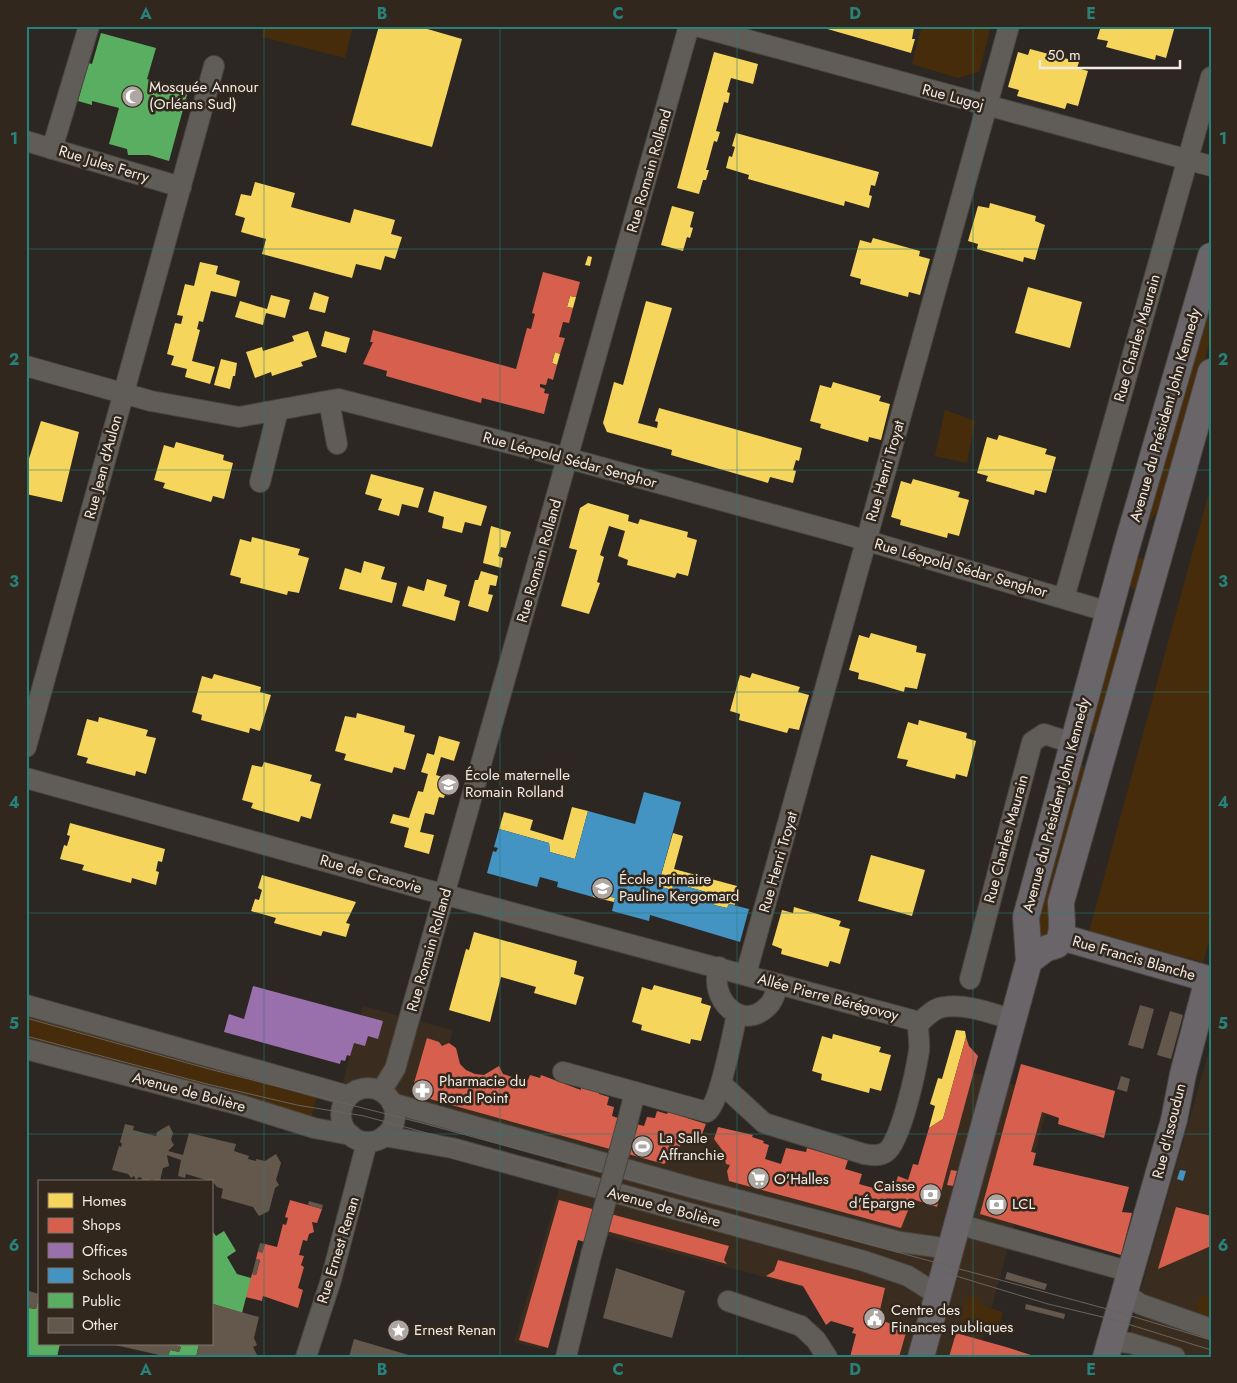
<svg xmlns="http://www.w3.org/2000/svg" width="1237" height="1383" font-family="Jost,sans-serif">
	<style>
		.built { fill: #3a2d1f }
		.green { fill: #472c0c }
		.homes { fill: #f6d55c }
		.shops { fill: #d6604d }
		.offices { fill: #9970ab }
		.schools { fill: #4393c3 }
		.public { fill: #5aae61 }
		.building { fill: #64584d }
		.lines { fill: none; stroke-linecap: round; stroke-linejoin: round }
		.minor-casing { stroke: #48443f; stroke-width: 22 }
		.major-casing { stroke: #48443f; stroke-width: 28 }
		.minor { stroke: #605c57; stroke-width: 20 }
		.major { stroke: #696569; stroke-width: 26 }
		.tram { stroke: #68635e; stroke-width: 1 }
		.minor-bridge-casing { stroke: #48443f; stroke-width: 22; stroke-linecap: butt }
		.minor-bridge { stroke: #605c57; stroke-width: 20 }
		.grid { fill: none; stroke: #26827a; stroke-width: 1; stroke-opacity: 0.55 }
		.labels { text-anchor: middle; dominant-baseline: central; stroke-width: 5; stroke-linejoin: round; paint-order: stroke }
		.poi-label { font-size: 15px; fill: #f2ebe5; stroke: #31271d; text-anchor: start }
		.street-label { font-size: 15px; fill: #f2ebe5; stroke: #31271d }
		.neatline { fill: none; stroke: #26827a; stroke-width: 2 }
		.grid-label { font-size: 16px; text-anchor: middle; font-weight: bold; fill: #26827a }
	</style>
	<rect width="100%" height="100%" fill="#2c2722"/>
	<g class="built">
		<polygon points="363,1006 453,1030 443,1067 663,1142 693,1129 727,1137 745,1165 883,1201 939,1179 968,1071 1051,1095 979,1352 981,1357 881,1357 848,1299 578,1228 541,1349 514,1342 568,1158 342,1086"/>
		<polygon points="1211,1044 1211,1357 1124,1357 1145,1275"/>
	</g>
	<g class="green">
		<polygon points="265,26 353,26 345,58 262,37"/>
		<polygon points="922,26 991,26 979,72 958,78 912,64"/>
		<polygon points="1211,285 1211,337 1163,505 1150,521 1146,520"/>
		<polygon points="945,410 975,421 967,463 935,456"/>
		<polygon points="1211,485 1211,936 1203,962 1089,932"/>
		<polygon points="1136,557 1147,560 1136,590 1131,588 1128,581"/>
		<polygon points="1118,629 1127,634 1096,734 1091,734 1089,731 1115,631"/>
		<polygon points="1081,762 1085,771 1057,929 1041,939 1038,923"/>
		<polygon points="26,1013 318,1091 311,1119 26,1042"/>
		<polygon points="968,1295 981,1299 980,1305 1003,1312 996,1335 960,1325"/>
		<polygon points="1200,1295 1211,1298 1211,1324 1194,1319"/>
	</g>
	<g class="homes">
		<polygon points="379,26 417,26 462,39 432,147 351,125"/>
		<polygon points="817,26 919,26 918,29 914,28 912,39 915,39 911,53"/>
		<polygon points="1101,26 1175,26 1166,58 1156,55 1155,60 1106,47 1108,41 1097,39"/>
		<polygon points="1030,49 1079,62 1077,68 1088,71 1078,106 1067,103 1065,109 1017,96 1019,90 1008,87 1018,52 1028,55"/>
		<polygon points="714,52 758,64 753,84 731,78 727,92 730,93 728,103 724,102 716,131 720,132 717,142 714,141 706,170 709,170 706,180 703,180 699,194 677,188"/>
		<polygon points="736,133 879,172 875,186 871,185 869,195 872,196 869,208 845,201 844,206 748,179 749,175 726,168 729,156 732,157 735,147 732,146"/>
		<polygon points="255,182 295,193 291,207 350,223 354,209 395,220 391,234 402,237 395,259 385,256 381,270 356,264 352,278 262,254 266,239 241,232 245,218 235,215 241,194 251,196"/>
		<polygon points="990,203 1036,216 1035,221 1045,225 1035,260 1024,257 1023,262 977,249 978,244 968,241 978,206 989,208"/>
		<polygon points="672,206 694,212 690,227 693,228 690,238 687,237 683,251 661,245"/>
		<polygon points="873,238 920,251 919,256 930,259 920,295 909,292 908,297 860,284 861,279 850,276 860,240 871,243"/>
		<polygon points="588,256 592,257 590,266 585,265"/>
		<polygon points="200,262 218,266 216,274 240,281 236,297 211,291 203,322 199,321 197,329 200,330 192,361 215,367 210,384 185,377 187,369 171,365 174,356 167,354 175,323 181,324 183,316 177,315 185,284 194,286"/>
		<polygon points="1028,287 1082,302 1070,348 1015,333"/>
		<polygon points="314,292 329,297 325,313 309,309"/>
		<polygon points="271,295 290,300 285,318 266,313 263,325 235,317 240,301 267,309"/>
		<polygon points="570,296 576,297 573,308 567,307"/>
		<polygon points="646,301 672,308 638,423 657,428 658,422 655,421 659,408 802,448 799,461 796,460 793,470 796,471 793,483 770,477 768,483 671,455 672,450 607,432 603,423 614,382 623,385"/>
		<polygon points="308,331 317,357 301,362 303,366 287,371 272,376 271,372 255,378 246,352 262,347 263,351 294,341 292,336"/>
		<polygon points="325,331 350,338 346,353 321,346"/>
		<polygon points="555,352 560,354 557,365 552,363"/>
		<polygon points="221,359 237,363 235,376 233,376 230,389 214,385"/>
		<polygon points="833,382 881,396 879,401 890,404 881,440 869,437 868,442 820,428 821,424 810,421 820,385 831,388"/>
		<polygon points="41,421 79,432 62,502 26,494 26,468"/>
		<polygon points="999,435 1047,449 1045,454 1056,457 1046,493 1035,490 1034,495 986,481 988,476 977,473 987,437 997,440"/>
		<polygon points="176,442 224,455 223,460 233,463 224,499 213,496 211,502 163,488 165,483 154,480 164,445 174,448"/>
		<polygon points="371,474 424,488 418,508 402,504 399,516 378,510 382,499 365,494"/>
		<polygon points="913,479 960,492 958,497 969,500 959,536 948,533 947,538 900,525 901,520 891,517 901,481 911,484"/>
		<polygon points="434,491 487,506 481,526 465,522 462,533 442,528 444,517 428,512"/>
		<polygon points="588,503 629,515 628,521 638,524 640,519 688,532 687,537 697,540 688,576 677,573 675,578 627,565 628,560 618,556 625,531 609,526 600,555 604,557 597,582 600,583 589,614 561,606 577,550 569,548 580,508"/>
		<polygon points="491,526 511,532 506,548 501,547 498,556 503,558 501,568 483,563"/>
		<polygon points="252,537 300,549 298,555 309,558 299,593 288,591 287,595 240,583 241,578 230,575 240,539 251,542"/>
		<polygon points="364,561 385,567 381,579 397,583 392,603 339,589 345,568 361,573"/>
		<polygon points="481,571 498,576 496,586 490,585 488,594 493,595 488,612 468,606 475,580 478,580"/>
		<polygon points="427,579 447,585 444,596 460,601 455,621 402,606 408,586 424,591"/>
		<polygon points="871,633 917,646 916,652 926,654 917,689 905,687 904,692 874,683 858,679 859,673 849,670 859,635 869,638"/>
		<polygon points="752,673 800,687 798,692 809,695 799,730 789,728 787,733 739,720 740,714 730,711 740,675 750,678"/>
		<polygon points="214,674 261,687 260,692 271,695 260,731 250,728 249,733 201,720 202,715 192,712 202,676 212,679"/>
		<polygon points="357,713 405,726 404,732 415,735 405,770 394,767 392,773 344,760 346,754 335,751 345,716 356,718"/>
		<polygon points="99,717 148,730 146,736 156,738 146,774 136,771 135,776 86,763 88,758 77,755 87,719 98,722"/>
		<polygon points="919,720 967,733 966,738 976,741 967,777 956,774 955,779 906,766 908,760 897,758 908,722 918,725"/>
		<polygon points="439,736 460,742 454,761 441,757 436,775 449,779 444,798 439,797 434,815 425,813 420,832 434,835 429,854 404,847 409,828 390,823 393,814 409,818 418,791 423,792 428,774 421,772 424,763 427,753 434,755"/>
		<polygon points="264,762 312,775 310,781 321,784 311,819 301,816 299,822 251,808 253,803 242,800 252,765 262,767"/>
		<polygon points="572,807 588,811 575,859 550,852 549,843 499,829 504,812 533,820 530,830 563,840"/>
		<polygon points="70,823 165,849 162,862 158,861 156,871 159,872 156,885 132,878 131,883 82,870 84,865 60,859 64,845 67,846 70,836 67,835"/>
		<polygon points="673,833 683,836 674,869 737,886 735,905 729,904 727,908 714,905 717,895 674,883 672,890 658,886"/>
		<polygon points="871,855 925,870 912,916 858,901"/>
		<polygon points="262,875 356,902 346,923 350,924 346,937 323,931 321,936 274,923 276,918 251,911 255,899 259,900 262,890 258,888"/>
		<polygon points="594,892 615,898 614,902 593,897"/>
		<polygon points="794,907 841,921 839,926 850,929 840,964 830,961 828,967 781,954 782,949 772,945 782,910 793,913"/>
		<polygon points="474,932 577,961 574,974 584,977 576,1005 534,993 536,987 501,977 490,1022 449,1010 466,949 469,950"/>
		<polygon points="654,985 702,998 701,1003 711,1006 701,1041 691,1039 690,1044 641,1030 642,1025 632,1022 642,987 652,990"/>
		<polygon points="956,1030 965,1031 966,1037 943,1119 929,1128 935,1106 930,1104 938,1078 942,1079"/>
		<polygon points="833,1034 881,1047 879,1052 891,1055 881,1091 870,1088 869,1093 821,1080 822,1074 812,1071 822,1036 832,1039"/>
	</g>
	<g class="shops">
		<polygon points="543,272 580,282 576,297 570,296 567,307 573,308 569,323 563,322 559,337 565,338 560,354 555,352 552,363 557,365 553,380 548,378 546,385 540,384 540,387 545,389 544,393 549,394 544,414 482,398 481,403 386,376 387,371 363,364 373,342 370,342 373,330 516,369 527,328 531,329 535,314 532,313"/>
		<polygon points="966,1037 969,1046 978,1056 937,1207 915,1200 911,1203 901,1228 729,1181 727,1171 730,1165 726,1164 723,1151 714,1139 718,1127 753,1135 752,1137 764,1141 763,1143 769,1145 765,1159 781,1164 786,1148 806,1152 807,1148 848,1160 845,1169 862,1174 859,1184 877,1189 879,1184 894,1188 898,1176 908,1180 913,1164 918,1165 929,1128 943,1119"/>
		<polygon points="427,1038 439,1042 442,1046 449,1043 456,1048 460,1064 466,1070 475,1074 484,1075 499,1066 503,1074 512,1077 511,1082 520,1085 522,1079 528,1080 530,1075 540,1078 541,1075 581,1090 581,1086 600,1091 599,1094 609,1097 607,1105 614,1107 612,1116 636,1124 644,1126 647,1117 655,1118 657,1111 667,1114 668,1112 706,1124 702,1134 685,1140 675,1152 672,1150 670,1158 664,1164 423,1097 414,1083"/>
		<polygon points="1021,1064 1115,1091 1104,1138 1058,1124 1059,1118 1042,1112 1031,1152 1036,1153 1033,1165 1129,1187 1122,1212 1132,1213 1121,1255 980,1214"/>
		<polygon points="951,1170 957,1171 953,1186 947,1185"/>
		<polygon points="290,1200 322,1209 317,1223 312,1222 314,1232 309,1234 307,1241 303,1240 299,1255 304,1256 301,1265 304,1267 298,1288 303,1290 298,1308 263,1296 262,1301 245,1297 252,1274 256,1275 260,1260 256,1259 258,1251 262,1253 265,1244 277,1247 283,1224 286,1225 288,1218 285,1217"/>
		<polygon points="559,1200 729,1246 724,1260 727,1264 603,1230 598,1246 578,1240 548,1348 519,1340"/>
		<polygon points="1176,1207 1211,1216 1211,1246 1158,1269"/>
		<polygon points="778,1260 885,1288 879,1314 883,1321 907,1329 899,1357 850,1357 856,1334 852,1333 854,1328 831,1321 826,1325 803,1286 766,1276 774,1271"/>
		<polygon points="956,1333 1006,1347 1037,1357 949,1357"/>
	</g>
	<polygon class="offices" points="253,986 383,1021 378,1039 368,1036 365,1046 354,1043 350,1056 347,1055 345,1061 341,1060 340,1064 224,1032 229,1014 244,1019"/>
	<g class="schools">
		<polygon points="644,792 681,802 658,886 672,890 674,883 717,895 714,905 727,908 729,904 749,909 740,942 650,915 649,921 612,911 615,898 594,892 593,897 557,887 558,882 540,877 537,887 487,873 493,851 496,852 498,848 494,847 499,829 549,843 550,852 575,859 588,811 635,824"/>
		<polygon points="1180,1170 1186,1171 1183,1181 1177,1179"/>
	</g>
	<g class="public">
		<polygon points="101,33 156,48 147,79 188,91 169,161 149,155 128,155 127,149 109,144 119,108 92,101 92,105 78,101 88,63 92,64"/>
		<polygon points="211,1229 216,1236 224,1231 236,1251 227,1257 237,1274 251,1278 242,1313 213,1304 211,1309"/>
		<polygon points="38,1301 39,1344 60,1344 57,1357 26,1357 26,1310 29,1308 36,1309"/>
		<polygon points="173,1344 199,1344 196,1357 168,1357 170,1350 179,1352 181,1347"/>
	</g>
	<g class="building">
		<polygon points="1140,1005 1154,1009 1143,1049 1128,1045"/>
		<polygon points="1170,1011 1183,1015 1171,1059 1157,1055"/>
		<polygon points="1121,1076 1130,1079 1127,1092 1117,1089"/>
		<polygon points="125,1124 134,1126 133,1130 156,1136 157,1132 169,1125 173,1133 171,1140 174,1145 168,1151 183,1155 189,1133 236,1144 234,1151 249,1156 248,1159 256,1161 256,1159 265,1161 276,1154 281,1163 276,1180 279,1185 275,1188 269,1211 259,1216 253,1207 221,1198 223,1189 217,1187 213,1182 186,1174 185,1178 178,1176 181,1160 167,1155 169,1166 163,1168 160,1181 151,1179 150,1182 141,1182 142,1178 139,1177 136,1180 134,1176 131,1178 128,1174 112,1170 119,1146 121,1147 122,1144 120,1142"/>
		<polygon points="309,1201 323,1205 322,1209 308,1205"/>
		<polygon points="260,1243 265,1244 262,1253 258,1251"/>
		<polygon points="256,1259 260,1260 256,1275 252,1274"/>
		<polygon points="616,1268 685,1291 672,1338 603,1318"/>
		<polygon points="1007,1272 1047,1284 1045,1290 1005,1279"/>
		<polygon points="26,1290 39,1294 36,1309 29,1308 26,1310"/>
		<polygon points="213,1304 259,1317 254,1338 257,1345 253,1347 258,1357 196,1357 199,1344 211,1344"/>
		<polygon points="1026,1304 1065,1314 1064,1319 1025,1309"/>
		<polygon points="354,1339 412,1356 412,1357 349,1357"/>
		<polygon points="172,1344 181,1347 179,1352 170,1350 168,1357 115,1345"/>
	</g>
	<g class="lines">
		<defs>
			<g id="minor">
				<polyline points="696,26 1211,166"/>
				<polyline points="26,141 181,187"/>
				<polyline points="52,149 89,26"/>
				<polyline points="26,366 151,401 239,417 338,399 567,458 844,534 1109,612"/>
				<polyline points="329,401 337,444"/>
				<polyline points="260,482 278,410"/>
				<polyline points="1064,598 1211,77"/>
				<polyline points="26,747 214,66"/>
				<path d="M26,778L424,889L912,1020L918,1024C918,1033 920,1043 919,1051C916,1070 901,1142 886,1152C879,1157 871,1155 864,1154L764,1123L726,1088L720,1086"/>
				<path d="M719,967C708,999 742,1034 769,1005C774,1000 776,990 779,984"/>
				<polyline points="746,974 1009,26"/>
				<polyline points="970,979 1032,742 1044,734 1072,743"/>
				<polyline points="26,1005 349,1096"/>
				<path d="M918,1024C925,1018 933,1008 944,1007C966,1003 993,1014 1014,1020"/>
				<polyline points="26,1049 244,1106 314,1128 351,1135"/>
				<path d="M563,1072L707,1112C720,1103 733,1032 737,1014"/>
				<circle cx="368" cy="1115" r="27"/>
				<polyline points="381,1091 395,1069 689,26"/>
				<polyline points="392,1103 693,1188 900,1242 950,1249"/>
				<polyline points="627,1124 635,1092"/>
				<polyline points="384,1136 452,1148 864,1261 908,1276 938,1295"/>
				<polyline points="972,1228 1120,1269"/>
				<polyline points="1123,1292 1140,1304 1211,1329"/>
				<polyline points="728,1301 801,1326 816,1340 827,1357"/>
				<polyline points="1110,1341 1130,1343 1175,1357"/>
				<polyline points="306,1357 331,1280 367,1142"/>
				<polyline points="566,1357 591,1255"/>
			</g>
			<g id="major">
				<polyline points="1061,937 1208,979 1183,1074 1174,1120 1106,1357"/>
				<path d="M1029,961L1045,949L1057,945C1065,930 1061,918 1061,902L1211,372"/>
				<polyline points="921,1357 1029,961 1026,917 1126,549 1211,256"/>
			</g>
		</defs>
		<use href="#minor" class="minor-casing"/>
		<use href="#major" class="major-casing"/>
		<use href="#minor" class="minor"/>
		<use href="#major" class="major"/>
		<g class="tram">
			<polyline points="26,1018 209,1069 418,1122 1118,1312 1211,1340"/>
			<polyline points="26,1036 207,1084 297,1105 364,1116 755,1222"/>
			<polyline points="946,1273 1048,1304 1115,1320 1211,1350"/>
		</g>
		<defs>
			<polyline id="minor-bridge" points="591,1255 627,1124"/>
		</defs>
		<use href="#minor-bridge" class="minor-bridge-casing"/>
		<use href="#minor-bridge" class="minor-bridge"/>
	</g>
	<path class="grid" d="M264,26V1357M500,26V1357M737,26V1357M973,26V1357M26,249H1211M26,470H1211M26,692H1211M26,913H1211M26,1134H1211"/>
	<defs>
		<symbol id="mosque-disc" viewBox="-11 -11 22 22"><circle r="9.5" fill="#ada6a1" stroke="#31271d"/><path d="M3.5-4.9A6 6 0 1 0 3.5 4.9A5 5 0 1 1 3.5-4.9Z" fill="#fff"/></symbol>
		<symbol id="school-disc" viewBox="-11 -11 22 22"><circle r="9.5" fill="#ada6a1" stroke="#31271d"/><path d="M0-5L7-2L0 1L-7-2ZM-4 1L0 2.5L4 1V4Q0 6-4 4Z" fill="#fff"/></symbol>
		<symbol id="pharmacy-disc" viewBox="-11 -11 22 22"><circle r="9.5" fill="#ada6a1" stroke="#31271d"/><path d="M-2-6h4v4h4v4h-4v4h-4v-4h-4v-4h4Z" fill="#fff"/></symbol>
		<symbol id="stadium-disc" viewBox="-11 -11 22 22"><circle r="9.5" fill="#ada6a1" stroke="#31271d"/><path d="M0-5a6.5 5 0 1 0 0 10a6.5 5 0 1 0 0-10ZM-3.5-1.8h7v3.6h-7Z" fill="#fff"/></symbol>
		<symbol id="supermarket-disc" viewBox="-11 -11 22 22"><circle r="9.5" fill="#ada6a1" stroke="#31271d"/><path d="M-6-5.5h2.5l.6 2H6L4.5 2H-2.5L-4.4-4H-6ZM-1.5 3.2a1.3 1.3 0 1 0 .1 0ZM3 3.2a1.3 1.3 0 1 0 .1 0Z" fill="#fff"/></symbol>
		<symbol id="bank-disc" viewBox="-11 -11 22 22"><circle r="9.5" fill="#ada6a1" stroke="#31271d"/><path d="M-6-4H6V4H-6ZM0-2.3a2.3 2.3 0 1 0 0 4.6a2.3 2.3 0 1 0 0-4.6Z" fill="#fff"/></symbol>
		<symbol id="civic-disc" viewBox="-11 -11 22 22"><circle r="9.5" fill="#ada6a1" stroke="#31271d"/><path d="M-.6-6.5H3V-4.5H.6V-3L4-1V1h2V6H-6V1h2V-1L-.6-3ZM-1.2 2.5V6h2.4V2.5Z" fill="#fff"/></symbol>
		<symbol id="sight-disc" viewBox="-11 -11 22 22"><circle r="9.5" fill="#ada6a1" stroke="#31271d"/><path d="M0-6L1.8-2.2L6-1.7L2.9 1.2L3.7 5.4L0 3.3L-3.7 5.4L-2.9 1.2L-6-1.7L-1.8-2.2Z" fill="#fff"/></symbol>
	</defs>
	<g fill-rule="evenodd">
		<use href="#mosque-disc" x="120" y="84" width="25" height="25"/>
		<use href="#school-disc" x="436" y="772" width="25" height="25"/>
		<use href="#school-disc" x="590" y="876" width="25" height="25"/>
		<use href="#pharmacy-disc" x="410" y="1078" width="25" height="25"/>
		<use href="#stadium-disc" x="630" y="1134" width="25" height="25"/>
		<use href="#supermarket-disc" x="746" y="1166" width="25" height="25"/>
		<use href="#bank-disc" x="918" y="1182" width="25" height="25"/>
		<use href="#bank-disc" x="984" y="1192" width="25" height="25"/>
		<use href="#civic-disc" x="862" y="1306" width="25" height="25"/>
		<use href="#sight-disc" x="386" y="1318" width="25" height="25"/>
	</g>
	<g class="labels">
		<g class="poi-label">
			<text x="149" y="87">Mosquée Annour<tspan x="149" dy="17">(Orléans Sud)</tspan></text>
			<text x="465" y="775">École maternelle<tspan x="465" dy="17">Romain Rolland</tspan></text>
			<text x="619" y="879">École primaire<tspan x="619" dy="17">Pauline Kergomard</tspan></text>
			<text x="439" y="1081">Pharmacie du<tspan x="439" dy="17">Rond Point</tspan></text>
			<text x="659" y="1138">La Salle<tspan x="659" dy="17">Affranchie</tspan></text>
			<text x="774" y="1179">O'Halles</text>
			<text x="915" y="1186" text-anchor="end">Caisse<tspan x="915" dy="17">d'Épargne</tspan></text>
			<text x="1012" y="1204">LCL</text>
			<text x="891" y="1310">Centre des<tspan x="891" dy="17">Finances publiques</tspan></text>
			<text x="414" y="1330">Ernest Renan</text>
		</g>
		<g class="street-label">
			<text transform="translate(953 97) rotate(15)">Rue Lugoj</text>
			<text transform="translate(104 164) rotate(17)">Rue Jules Ferry</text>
			<text transform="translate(649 171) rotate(-74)">Rue Romain Rolland</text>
			<text transform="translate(1137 338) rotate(-74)">Rue Charles Maurain</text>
			<text transform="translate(1165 415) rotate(-74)">Avenue du Président John Kennedy</text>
			<text transform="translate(570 460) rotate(15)">Rue Léopold Sédar Senghor</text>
			<text transform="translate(103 467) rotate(-75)">Rue Jean d'Aulon</text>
			<text transform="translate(885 471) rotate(-74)">Rue Henri Troyat</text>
			<text transform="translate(539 561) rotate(-74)">Rue Romain Rolland</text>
			<text transform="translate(961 568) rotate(16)">Rue Léopold Sédar Senghor</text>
			<text transform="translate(1056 805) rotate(-75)">Avenue du Président John Kennedy</text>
			<text transform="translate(1006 839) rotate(-75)">Rue Charles Maurain</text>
			<text transform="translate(778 862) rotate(-74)">Rue Henri Troyat</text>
			<text transform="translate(371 874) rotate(16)">Rue de Cracovie</text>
			<text transform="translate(429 950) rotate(-74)">Rue Romain Rolland</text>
			<text transform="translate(1134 958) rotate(16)">Rue Francis Blanche</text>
			<text transform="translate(828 997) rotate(15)">Allée Pierre Bérégovoy</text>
			<text transform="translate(189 1092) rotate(15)">Avenue de Bolière</text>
			<text transform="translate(1169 1131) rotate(-76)">Rue d'Issoudun</text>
			<text transform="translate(664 1207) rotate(15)">Avenue de Bolière</text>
			<text transform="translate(338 1250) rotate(-73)">Rue Ernest Renan</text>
		</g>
	</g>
	<rect width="1237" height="1383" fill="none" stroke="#31271d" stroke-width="55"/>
	<rect x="38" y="1180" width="175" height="165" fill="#31271d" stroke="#7e756d"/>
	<rect x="48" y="1193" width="25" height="15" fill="#f6d55c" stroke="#7e756d"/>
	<text x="82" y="1206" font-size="15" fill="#f2ebe5">Homes</text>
	<rect x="48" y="1218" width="25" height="15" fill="#d6604d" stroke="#7e756d"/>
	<text x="82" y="1230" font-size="15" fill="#f2ebe5">Shops</text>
	<rect x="48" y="1243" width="25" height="15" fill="#9970ab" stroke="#7e756d"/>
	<text x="82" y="1256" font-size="15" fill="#f2ebe5">Offices</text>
	<rect x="48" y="1268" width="25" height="15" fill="#4393c3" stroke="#7e756d"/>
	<text x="82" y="1280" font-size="15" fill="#f2ebe5">Schools</text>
	<rect x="48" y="1293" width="25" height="15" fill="#5aae61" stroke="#7e756d"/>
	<text x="82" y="1306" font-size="15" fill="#f2ebe5">Public</text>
	<rect x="48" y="1318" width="25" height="15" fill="#64584d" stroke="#7e756d"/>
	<text x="82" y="1330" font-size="15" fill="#f2ebe5">Other</text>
	<path d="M1040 60v8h140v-8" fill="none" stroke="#f2ebe5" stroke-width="2.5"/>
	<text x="1047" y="60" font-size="15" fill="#f2ebe5" stroke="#31271d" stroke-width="4" paint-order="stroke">50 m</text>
	<rect x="28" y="28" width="1182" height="1328" class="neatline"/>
	<g class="grid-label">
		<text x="146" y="19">A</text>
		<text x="382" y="19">B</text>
		<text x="618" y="19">C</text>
		<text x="855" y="19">D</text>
		<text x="1091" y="19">E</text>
		<text x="14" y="144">1</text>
		<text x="1223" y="144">1</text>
		<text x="14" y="365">2</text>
		<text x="1223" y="365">2</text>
		<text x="14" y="587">3</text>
		<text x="1223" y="587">3</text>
		<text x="14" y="808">4</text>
		<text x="1223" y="808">4</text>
		<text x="14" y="1029">5</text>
		<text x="1223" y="1029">5</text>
		<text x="14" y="1251">6</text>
		<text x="1223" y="1251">6</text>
		<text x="146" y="1375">A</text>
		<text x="382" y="1375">B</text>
		<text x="618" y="1375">C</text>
		<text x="855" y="1375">D</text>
		<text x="1091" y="1375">E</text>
	</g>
</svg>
